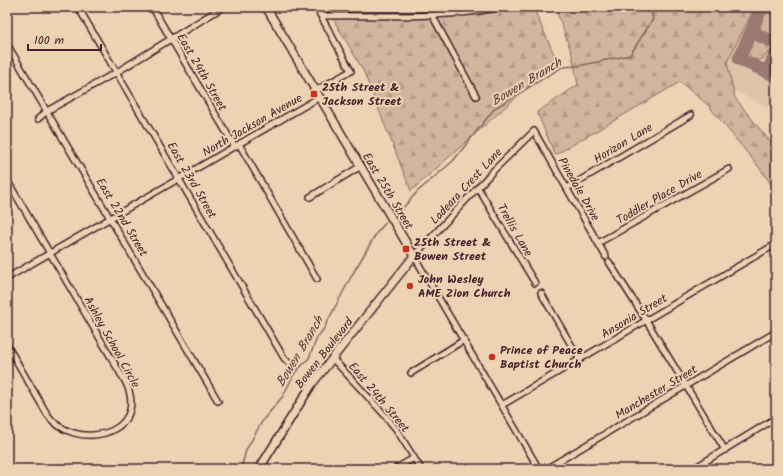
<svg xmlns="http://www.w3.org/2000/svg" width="783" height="476" viewBox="0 0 783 476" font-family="Kalam,sans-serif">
<defs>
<pattern id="grass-tufts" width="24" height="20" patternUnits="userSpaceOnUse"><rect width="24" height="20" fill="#d1b59e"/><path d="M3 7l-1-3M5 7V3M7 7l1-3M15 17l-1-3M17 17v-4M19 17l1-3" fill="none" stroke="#b59b88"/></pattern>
<pattern id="forest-firs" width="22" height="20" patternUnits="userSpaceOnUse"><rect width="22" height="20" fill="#d1b59e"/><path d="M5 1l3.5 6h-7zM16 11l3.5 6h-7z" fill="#b59b88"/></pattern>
</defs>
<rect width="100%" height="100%" fill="#ecd3b4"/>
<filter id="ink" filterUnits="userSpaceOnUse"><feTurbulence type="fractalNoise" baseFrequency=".025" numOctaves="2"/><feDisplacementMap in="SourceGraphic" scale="8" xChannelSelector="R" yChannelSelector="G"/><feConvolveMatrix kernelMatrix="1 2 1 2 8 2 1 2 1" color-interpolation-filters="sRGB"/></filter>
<g filter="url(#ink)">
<polygon fill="#dec4a9" points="752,7 776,7 776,111 707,78"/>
<g fill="url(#grass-tufts)" stroke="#8e6a64">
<path d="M768,13L776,14V39C772,37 767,35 764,33C756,26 761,17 768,13Z"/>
<circle cx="758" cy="50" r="10"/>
</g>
<g fill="url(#forest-firs)" stroke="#8e6a64">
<polygon points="326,7 533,7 557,61 411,191 363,70"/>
<polygon points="555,7 755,7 727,62 735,98 776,149 776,191 758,166 708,105 680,82 555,155 537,112 578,85 572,54"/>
</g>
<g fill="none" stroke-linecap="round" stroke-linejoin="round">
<g stroke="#86625e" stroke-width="1.5">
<polyline points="395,214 401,210 418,191 453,161 495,108 562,67 578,66 630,55 653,19 650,7"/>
<polyline points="241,469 246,450 263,420 283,396 294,374 309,358 317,338 323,330 352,275 376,234 386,222"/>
</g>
<g stroke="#9b7970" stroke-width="13">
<polyline points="762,7 739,59 776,76"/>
<polyline points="770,7 776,10"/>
<polyline points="751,32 776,43"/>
<polyline points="767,72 776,54"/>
</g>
<g stroke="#4a1f2b" stroke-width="8">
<g id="street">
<polyline points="78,7 284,358 289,363"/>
<polyline points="152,7 235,147"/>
<polyline points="432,15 476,96"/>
<path d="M321,16C381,15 443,19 502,7"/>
<polyline points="7,44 218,401"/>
<polyline points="316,90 351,71 316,7"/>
<polyline points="38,119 47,111 117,72 223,7"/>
<polyline points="239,144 317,279"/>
<path d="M7,180L126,383C151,437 72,452 47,414L7,345"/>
<polyline points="478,188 535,283"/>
<polyline points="567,188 691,115"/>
<polyline points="310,197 361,166"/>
<polyline points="598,243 729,169"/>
<polyline points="609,262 646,320 725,450"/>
<polyline points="7,278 320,97"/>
<polyline points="541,293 580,360"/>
<polyline points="333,359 382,412 396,429 421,469"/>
<polyline points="411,373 464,340"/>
<polyline points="502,405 776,244"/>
<polyline points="395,469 414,458"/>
<polyline points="539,469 414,256 494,170 534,131 606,257"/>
<polyline points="546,469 776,332"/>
<polyline points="693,469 776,418"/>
</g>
</g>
<g stroke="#4a1f2b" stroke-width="10">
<polyline id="secondary" points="259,469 312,384 414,256 266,7"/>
</g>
<use href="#street" stroke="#ecd3b4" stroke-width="5"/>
<use href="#secondary" stroke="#ecd3b4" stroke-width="7"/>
</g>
</g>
<g fill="#c8321e" stroke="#ecd3b4" stroke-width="1.5">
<rect x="310" y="90" width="8" height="8" rx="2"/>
<rect x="402" y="245" width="8" height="8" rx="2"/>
<circle cx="410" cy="286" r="4"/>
<circle cx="492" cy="357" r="4"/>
</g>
<g text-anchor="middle" stroke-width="4" stroke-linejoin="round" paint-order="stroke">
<g font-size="12" fill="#4a1f2b" stroke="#ecd3b4">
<text transform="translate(202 72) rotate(60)" y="4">East 24th Street</text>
<text transform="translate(252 125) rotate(-30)" y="4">North Jackson Avenue</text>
<text transform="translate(623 143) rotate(-31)" y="4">Horizon Lane</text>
<text transform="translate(192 180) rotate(60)" y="4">East 23rd Street</text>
<text transform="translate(466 186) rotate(-47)" y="4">Ladeara Crest Lane</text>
<text transform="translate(579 189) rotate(60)" y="4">Pinedale Drive</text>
<text transform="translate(388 191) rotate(59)" y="4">East 25th Street</text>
<text transform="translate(659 197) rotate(-30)" y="4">Toddler Place Drive</text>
<text transform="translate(122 217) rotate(59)" y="4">East 22nd Street</text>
<text transform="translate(515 230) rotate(60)" y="4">Trellis Lane</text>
<text transform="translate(634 316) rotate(-31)" y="4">Ansonia Street</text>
<text transform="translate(112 342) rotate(61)" y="4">Ashley School Circle</text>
<text transform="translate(324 353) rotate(-52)" y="4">Bowen Boulevard</text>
<text transform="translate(656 392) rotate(-31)" y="4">Manchester Street</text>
<text transform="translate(379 397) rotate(50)" y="4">East 24th Street</text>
</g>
<g font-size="12" font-weight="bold" fill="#4a1f2b" stroke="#ecd3b4" text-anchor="start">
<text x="322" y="91">25th Street &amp;<tspan x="322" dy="14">Jackson Street</tspan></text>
<text x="414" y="246">25th Street &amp;<tspan x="414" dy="14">Bowen Street</tspan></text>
<text x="418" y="283">John Wesley<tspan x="418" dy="14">AME Zion Church</tspan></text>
<text x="500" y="354">Prince of Peace<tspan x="500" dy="14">Baptist Church</tspan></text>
</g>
<g font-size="13" font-style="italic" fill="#633b40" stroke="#ecd3b4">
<text transform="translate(526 81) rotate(-31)" y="5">Bowen Branch</text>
<text transform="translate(299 351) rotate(-59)" y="5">Bowen Branch</text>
</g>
</g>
<rect width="783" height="476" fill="none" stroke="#ecd3b4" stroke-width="24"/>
<rect x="12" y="12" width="759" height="452" fill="none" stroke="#4a1f2b" stroke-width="1.5" filter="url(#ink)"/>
<path d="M28 44v6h73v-6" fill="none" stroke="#4a1f2b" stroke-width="2"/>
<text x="34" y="44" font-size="12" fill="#4a1f2b" stroke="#ecd3b4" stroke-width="3" paint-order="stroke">100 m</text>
</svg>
